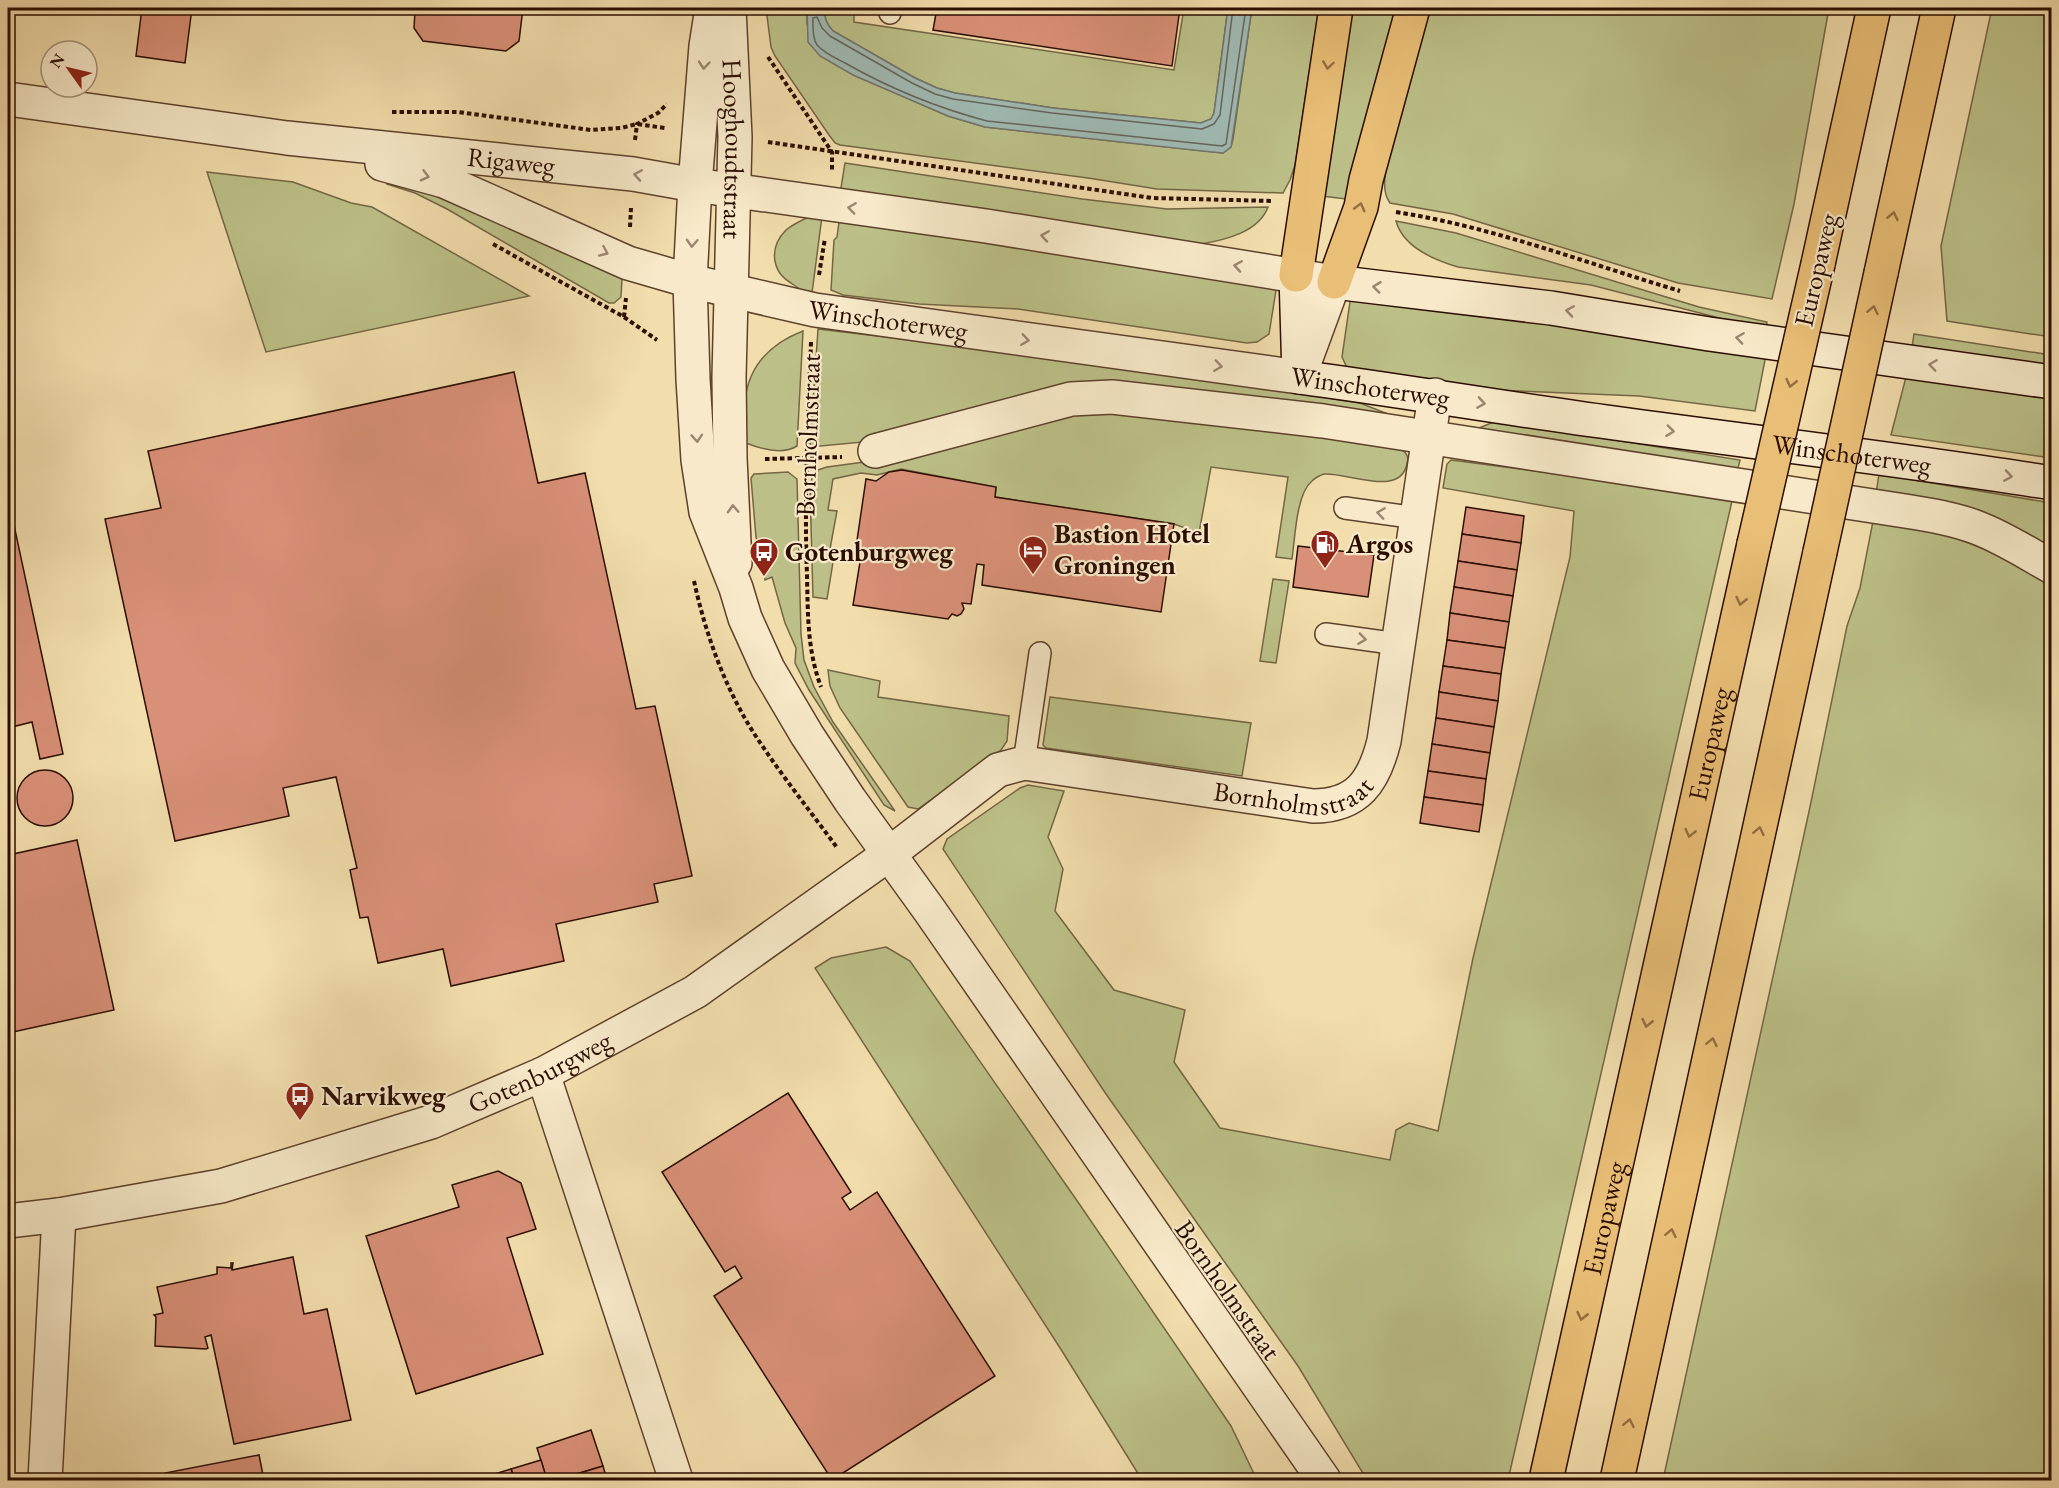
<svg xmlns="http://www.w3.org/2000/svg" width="2059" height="1488" viewBox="0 0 2059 1488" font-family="'EB Garamond',serif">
<rect width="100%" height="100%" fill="#f2ddac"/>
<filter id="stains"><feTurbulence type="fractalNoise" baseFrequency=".00333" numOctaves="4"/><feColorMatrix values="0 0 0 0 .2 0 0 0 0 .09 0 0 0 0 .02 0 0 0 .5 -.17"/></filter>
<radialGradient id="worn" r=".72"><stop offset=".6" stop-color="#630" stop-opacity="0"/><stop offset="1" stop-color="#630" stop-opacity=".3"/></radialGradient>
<g fill="#bcc088" stroke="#746644" stroke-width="1.5">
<polygon points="766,8 807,8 807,24 854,75 948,116 985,127 1223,153 1231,147 1233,139 1252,8 1319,8 1295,165 1290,180 1283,193 1157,189 1088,178 840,145 835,143 829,135 775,56 771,47"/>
<path d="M825,8H854V22L1174,70L1184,8H1228L1214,113L1211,119L1201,123L1053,108L955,93L937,88L915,78L833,31C826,23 824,18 825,8Z"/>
<polygon points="1349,8 1398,8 1346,199 1322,196"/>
<path d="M1430,8H1829L1794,204L1772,299L1678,283L1453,214L1390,203C1382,192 1385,178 1386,165Z"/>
<polygon points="1992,8 2051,8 2051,337 1947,321 1941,246"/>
<path d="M845,163L1082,199L1167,209L1268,207C1259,232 1225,240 1201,244L840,194Z"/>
<polygon points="207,172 293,182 351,203 372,207 529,296 266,352"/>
<polygon points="389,181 456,202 557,250 620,276 622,278 621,297 614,303 609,303 447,209 415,193 387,184"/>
<path d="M811,216H822L812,293C804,293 798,288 791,283C771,271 769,247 786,230C793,224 802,220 811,216Z"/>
<path d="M1396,221L1456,233L1699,307L1767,322L1766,330L1591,285L1458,267C1434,260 1403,247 1396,221Z"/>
<polygon points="839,222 1277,284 1269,334 1257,342 1247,343 1018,309 919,304 843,295 831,290 834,240 837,237"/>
<polygon points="1351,295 1766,355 1755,411 1639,396 1448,388 1348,370 1342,357"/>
<polygon points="818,329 1091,361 1360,403 1393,416 1187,391 863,442 810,447"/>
<path d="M803,331L797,446C783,455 761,449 746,443L743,432C748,421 744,411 745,400C749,365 772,343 803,331Z"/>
<polygon points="1914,334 2051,355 2051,367 1912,347"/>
<polygon points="1907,373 2051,394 2051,458 1891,435"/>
<path d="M1072,408L1191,418L1401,449C1407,453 1409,457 1407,464C1400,498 1347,472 1324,474C1321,475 1315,478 1312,481C1296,494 1295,539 1292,559L1276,557L1288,477L1211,467L1199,533L1174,524L995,497L996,487L901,469L877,475L861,473L833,479L828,510L837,511L830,549L835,550L827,599L813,597L810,488L812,478L818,470L827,467L872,461Z"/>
<polygon points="1496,421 1740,460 1736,476 1469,432"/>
<polygon points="1451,460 1581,477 1732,501 1508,1480 1367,1480 1298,1366 1106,1094 943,849 947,839 1020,788 1028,785 1064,791 1048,837 1063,869 1055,911 1114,990 1185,1010 1174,1062 1220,1128 1390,1160 1396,1130 1409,1123 1438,1131 1473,958 1570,557 1574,511 1443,488 1447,464"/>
<polygon points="788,472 797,479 801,634 804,660 814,687 833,722 895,811 884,805 809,690 795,663 796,648 785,623 772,577 765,580 756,537 751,478 754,474"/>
<polygon points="1879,474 2051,503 2051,549 1876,494"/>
<path d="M1874,516C1897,522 1920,527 1942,534C1980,545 2017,563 2051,583V1480H1663L1810,807L1847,626L1860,588Z"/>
<polygon points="1273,579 1289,581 1276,663 1260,661"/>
<polygon points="828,670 880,681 878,697 1009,716 1007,741 1001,750 918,809 908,807 840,708 830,686"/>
<polygon points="1050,697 1251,723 1242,776 1046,748 1043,745"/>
<polygon points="886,947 910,961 1080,1205 1231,1426 1257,1480 1142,1480 1062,1351 815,968 831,958"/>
</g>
<path fill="#9fbab4" stroke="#71756c" stroke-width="1.5" d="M807,8H825C824,18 826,23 833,31L915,78L937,88L955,93L1053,108L1201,123L1211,119L1214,113L1228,8H1252L1231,147L1223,153L1202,151L985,127L948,116L853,75L820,56L808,42Z"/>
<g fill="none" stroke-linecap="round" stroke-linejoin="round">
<path stroke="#65645a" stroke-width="1.5" d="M1233,8L1220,115L1214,124L1202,129L1052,113L953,99L935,94L912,83L830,36L822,28L817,17L813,18C813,26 812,38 817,45C824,53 835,58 845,63C889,88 938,108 987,121L1222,146L1226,144L1246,8"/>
</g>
<g fill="#d99078" stroke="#2b0d00" stroke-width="1.5">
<polygon points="142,8 192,8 185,63 136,56"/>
<polygon points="387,8 523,8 519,41 506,51 423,41 414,28 415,11"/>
<polygon points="937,8 1180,8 1172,66 933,30"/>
<polygon points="514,372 538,483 585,473 636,709 655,706 692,876 654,884 658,902 556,924 564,961 451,986 443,949 378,963 368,917 360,918 350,870 357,868 336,777 283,788 289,816 175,841 105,519 161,508 148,451"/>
<polygon points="902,470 996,487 995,497 1174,524 1161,612 982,585 984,565 977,564 971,604 962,603 964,609 961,614 957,616 952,614 948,619 853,605 860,562 854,561 866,479 876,481 889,472"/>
<polygon points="8,497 63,754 40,759 32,722 8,728"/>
<polygon points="1466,507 1524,516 1521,543 1462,534"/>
<polygon points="1462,534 1521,543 1517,570 1458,561"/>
<polygon points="1298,546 1374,555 1368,597 1293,587"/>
<polygon points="1458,561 1517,570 1513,596 1454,587"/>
<polygon points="1454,587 1513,596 1509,622 1450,613"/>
<polygon points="1450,613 1509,622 1505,648 1447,640"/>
<polygon points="1447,640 1505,648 1501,674 1443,666"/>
<polygon points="1443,666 1501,674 1498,701 1439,692"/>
<polygon points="1439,692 1498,701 1494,727 1436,718"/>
<polygon points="1436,718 1494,727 1490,753 1432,744"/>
<polygon points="1432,744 1490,753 1486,779 1428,771"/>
<circle cx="45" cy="798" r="28"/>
<polygon points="1428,771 1486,779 1483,805 1424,797"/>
<polygon points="1424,797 1483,805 1479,832 1420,823"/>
<polygon points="8,827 13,854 77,840 114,1010 8,1033"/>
<polygon points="788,1093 851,1192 842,1198 850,1210 877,1192 995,1376 832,1480 714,1296 742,1278 735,1266 725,1272 662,1172"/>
<polygon points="498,1171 521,1183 536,1229 507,1238 543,1354 416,1394 366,1236 459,1207 452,1185"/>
<polygon points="293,1257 304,1314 327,1309 351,1420 234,1444 211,1335 205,1337 208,1348 206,1349 155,1346 156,1317 154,1315 163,1313 157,1287 217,1274 217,1267 231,1268 231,1263 233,1263 232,1270"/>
<polygon points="591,1430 603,1466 557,1480 547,1480 537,1448"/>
<polygon points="259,1455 263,1475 361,1479 361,1480 167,1480 165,1473"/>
<polygon points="541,1460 547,1480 515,1480 511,1469"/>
<polygon points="603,1466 607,1480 557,1480"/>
<polygon points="511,1469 515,1480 483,1480 482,1478"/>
</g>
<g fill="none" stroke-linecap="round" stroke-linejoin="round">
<g stroke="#5d412b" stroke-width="24">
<g id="service">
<polyline points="890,13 891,8"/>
<polyline points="1345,508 1417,518"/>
<polyline points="1326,634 1398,644"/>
<polyline points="1024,763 1040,653"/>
</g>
</g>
<g stroke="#5d412b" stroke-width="36">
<g id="minor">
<path id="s1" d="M8,99L287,138L633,174L695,185"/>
<polyline points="382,164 444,181 628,263 690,281"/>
<path d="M875,451L1071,399L1112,397L1323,421L1905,511C1930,515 1955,519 1978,528C2004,538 2027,553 2052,567"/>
<path id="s2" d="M889,854L998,770L1024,763L1313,806C1358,806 1374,781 1384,741L1435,395"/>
<polyline points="543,1074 676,1480"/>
<polyline points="45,1480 59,1215"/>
</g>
</g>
<g stroke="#5d412b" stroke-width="36">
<g id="tertiary">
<polyline points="712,8 706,46 695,185 690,281 693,379 698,460 706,512 736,588 745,618 768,669 807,735 850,800 930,911 1324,1480"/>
<path id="s3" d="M729,8L735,137L729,377L730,458L735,563"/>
<path id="s4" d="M690,281L815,310L1299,377L1334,282L986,226L695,185"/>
<path id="s5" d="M8,1221L59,1215L221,1186L431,1122L543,1074L695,992L889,854"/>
</g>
</g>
<g stroke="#2b0d00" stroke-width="36">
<g id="secondary">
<path id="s6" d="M1296,275L1299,377C1404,391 1509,409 1614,423C1760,443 1906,460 2052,483"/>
<polyline points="1334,282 1551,308 1709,334 2052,382"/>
</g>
</g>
<g stroke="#2b0d00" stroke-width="36">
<g id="trunk">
<polyline points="1818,264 1874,8"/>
<polyline points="1881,273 1939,8"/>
<polyline points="1296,275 1336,8"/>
<polyline points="1334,282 1361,207 1366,180 1413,8"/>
<path id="s7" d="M1546,1480L1754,544"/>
<polyline points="1617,1480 1820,552"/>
</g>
</g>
<g stroke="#2b0d00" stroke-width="4" stroke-dasharray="4.5 3" stroke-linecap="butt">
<polyline points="768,57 832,152 832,171"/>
<polyline points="392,112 458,112 591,130 621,128 637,124 665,128"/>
<polyline points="635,140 637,124 658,113 667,104"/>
<polyline points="768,142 1152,198 1272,201"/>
<path d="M1396,212C1493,227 1586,263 1680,291"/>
<polyline points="630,227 631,208"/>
<polyline points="493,244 624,317 657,340"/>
<polyline points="819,275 825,238"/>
<polyline points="624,317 626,298"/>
<path d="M811,342C808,420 804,497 807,575C808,615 807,649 821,687"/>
<polyline points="765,459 842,457"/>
<path d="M694,581C706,636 726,691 757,738C782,776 811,812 838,849"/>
</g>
<use href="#service" stroke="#f7e9c9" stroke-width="21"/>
<use href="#minor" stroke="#f7e9c9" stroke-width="33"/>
<use href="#tertiary" stroke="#f7e9c9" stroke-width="33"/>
<use href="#secondary" stroke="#f7e9c9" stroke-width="33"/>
<use href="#trunk" stroke="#e9be76" stroke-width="33"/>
<g stroke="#2b0d00" stroke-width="36" stroke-linecap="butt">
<g id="trunk-bridge">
<polyline points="1754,544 1818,264"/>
<polyline points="1820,552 1881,273"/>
</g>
</g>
<use href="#trunk-bridge" stroke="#e9be76" stroke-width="33"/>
</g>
<defs><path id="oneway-chevron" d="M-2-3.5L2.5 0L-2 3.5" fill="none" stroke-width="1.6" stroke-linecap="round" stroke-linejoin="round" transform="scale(1.5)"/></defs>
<g stroke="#9b866f">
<use href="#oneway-chevron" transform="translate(704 65) rotate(95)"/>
<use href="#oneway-chevron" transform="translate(638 175) rotate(-171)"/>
<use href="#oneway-chevron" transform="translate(425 176) rotate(15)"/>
<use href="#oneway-chevron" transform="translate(852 208) rotate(-172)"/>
<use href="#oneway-chevron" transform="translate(1045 236) rotate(-171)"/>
<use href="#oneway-chevron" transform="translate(692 243) rotate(93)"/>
<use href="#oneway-chevron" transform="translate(604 252) rotate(24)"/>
<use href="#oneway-chevron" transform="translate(1238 266) rotate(-171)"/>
<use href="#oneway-chevron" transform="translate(1377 287) rotate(-173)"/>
<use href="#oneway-chevron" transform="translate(1570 311) rotate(-171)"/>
<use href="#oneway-chevron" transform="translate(1740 338) rotate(-172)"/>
<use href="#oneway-chevron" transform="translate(1025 340) rotate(8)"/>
<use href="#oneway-chevron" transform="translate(1933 365) rotate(-172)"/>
<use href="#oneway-chevron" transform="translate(1218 366) rotate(8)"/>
<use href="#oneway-chevron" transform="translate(1481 403) rotate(9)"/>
<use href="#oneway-chevron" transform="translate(1670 431) rotate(7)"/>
<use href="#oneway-chevron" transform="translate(697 438) rotate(86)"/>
<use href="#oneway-chevron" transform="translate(2008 476) rotate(9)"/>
<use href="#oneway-chevron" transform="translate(733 509) rotate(-93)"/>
<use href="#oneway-chevron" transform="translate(1381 513) rotate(-172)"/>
<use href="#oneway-chevron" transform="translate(1362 639) rotate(8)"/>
</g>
<g stroke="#946e41">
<use href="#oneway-chevron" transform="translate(1328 65) rotate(98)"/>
<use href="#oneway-chevron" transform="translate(1360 207) rotate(-75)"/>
<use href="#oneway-chevron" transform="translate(1893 216) rotate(-78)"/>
<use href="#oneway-chevron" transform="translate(1873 310) rotate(-78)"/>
<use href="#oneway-chevron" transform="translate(1791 383) rotate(103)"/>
<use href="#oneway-chevron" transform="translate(1741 601) rotate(103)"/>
<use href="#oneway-chevron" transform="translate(1759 831) rotate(-78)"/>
<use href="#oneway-chevron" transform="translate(1690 833) rotate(103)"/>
<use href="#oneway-chevron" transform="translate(1647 1023) rotate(103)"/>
<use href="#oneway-chevron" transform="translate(1712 1042) rotate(-78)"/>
<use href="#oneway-chevron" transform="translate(1671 1233) rotate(-78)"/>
<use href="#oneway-chevron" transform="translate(1582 1316) rotate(103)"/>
<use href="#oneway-chevron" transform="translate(1629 1423) rotate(-78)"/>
</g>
<defs>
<g id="fuel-pin" transform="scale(1.5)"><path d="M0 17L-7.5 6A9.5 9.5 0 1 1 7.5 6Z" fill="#8f2418" stroke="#f7e9c9"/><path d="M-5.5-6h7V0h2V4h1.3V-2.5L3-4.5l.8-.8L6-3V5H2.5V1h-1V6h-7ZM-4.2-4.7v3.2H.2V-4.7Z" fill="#fff"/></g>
<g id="hotel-pin" transform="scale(1.5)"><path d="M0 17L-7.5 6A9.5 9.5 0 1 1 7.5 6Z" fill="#8f2418" stroke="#f7e9c9"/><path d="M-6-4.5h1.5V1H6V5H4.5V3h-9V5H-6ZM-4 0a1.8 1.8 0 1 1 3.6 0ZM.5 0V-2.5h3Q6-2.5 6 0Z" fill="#fff"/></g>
<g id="bus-pin" transform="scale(1.5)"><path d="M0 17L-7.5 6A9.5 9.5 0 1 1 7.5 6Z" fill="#8f2418" stroke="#f7e9c9"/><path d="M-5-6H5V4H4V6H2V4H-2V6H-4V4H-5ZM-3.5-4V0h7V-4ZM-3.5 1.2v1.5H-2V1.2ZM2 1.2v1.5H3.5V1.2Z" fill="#fff"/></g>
</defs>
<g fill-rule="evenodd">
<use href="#fuel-pin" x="1325" y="544"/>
<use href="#hotel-pin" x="1033" y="550"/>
<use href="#bus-pin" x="764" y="552"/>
<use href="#bus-pin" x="300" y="1096"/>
</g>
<g text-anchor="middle" stroke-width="4.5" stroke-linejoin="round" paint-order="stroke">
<g font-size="27" fill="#2b0d00" stroke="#f7e9c9">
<text dy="9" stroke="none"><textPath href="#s3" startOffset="141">Hooghoudtstraat</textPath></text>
<text dy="9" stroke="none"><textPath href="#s1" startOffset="507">Rigaweg</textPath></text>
<text transform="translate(1816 270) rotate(-77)" y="9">Europaweg</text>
<text dy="9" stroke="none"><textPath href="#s4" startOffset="202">Winschoterweg</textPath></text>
<text transform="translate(1370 387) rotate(8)" y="9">Winschoterweg</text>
<text transform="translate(808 435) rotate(-88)" y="9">Bornholmstraat</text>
<text dy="9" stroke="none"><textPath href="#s6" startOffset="660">Winschoterweg</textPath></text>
<text dy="9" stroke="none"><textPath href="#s7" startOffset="754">Europaweg</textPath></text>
<text dy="9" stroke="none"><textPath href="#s2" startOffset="438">Bornholmstraat</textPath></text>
<text dy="9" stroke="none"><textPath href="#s5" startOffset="555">Gotenburgweg</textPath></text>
<text dy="9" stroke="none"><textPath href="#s7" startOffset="268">Europaweg</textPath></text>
<text transform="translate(1228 1290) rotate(55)" y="9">Bornholmstraat</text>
</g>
<g font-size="27" font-weight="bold" fill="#2b0d00" stroke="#f7e9c9" text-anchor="start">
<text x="1054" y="543">Bastion Hotel<tspan x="1054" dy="31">Groningen</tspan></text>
<text x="1346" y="553">Argos</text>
<text x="785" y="561">Gotenburgweg</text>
<text x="321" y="1105">Narvikweg</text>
</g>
</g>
<rect width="2059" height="1488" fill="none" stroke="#f2ddac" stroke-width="30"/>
<rect x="9" y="9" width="2041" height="1470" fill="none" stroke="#2b0d00" stroke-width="3"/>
<rect x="15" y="15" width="2029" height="1458" fill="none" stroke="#2b0d00" stroke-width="1.5"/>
<g transform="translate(69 69) rotate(304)"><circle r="28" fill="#f7e9c9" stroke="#a59179" stroke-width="1.5"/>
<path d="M0-4.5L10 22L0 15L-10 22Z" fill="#8f2418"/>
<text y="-9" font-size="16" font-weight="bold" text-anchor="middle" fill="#2b0d00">N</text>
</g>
<rect width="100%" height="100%" filter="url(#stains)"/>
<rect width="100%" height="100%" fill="url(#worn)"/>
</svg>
